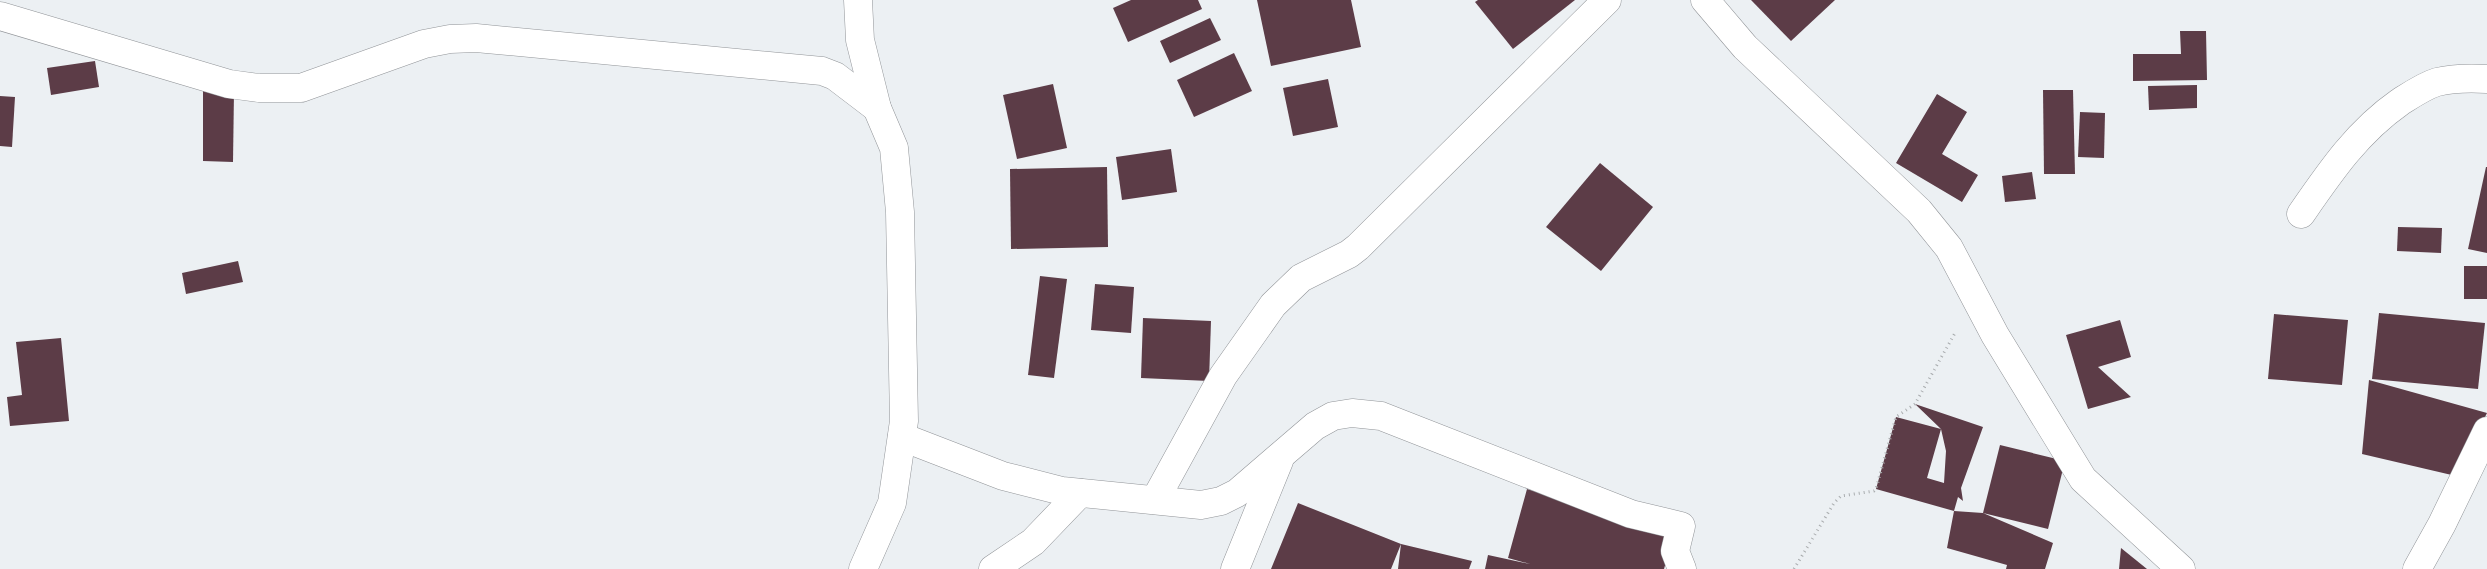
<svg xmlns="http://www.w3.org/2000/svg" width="2487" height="569" viewBox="0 0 2487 569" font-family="'Archivo Narrow',sans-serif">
<rect width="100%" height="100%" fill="#ecf0f3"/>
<g fill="#5c3c47">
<polygon points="1131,0 1198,0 1202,9 1128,42 1113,8"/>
<polygon points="1257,0 1351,0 1361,47 1271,66"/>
<polygon points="1478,0 1575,0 1513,49 1475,2"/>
<polygon points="1751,0 1835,0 1791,41"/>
<polygon points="1210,18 1221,40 1170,63 1160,41"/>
<polygon points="2180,31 2206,31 2207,80 2133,81 2133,54 2181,54"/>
<polygon points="1234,53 1252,91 1194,117 1177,80"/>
<polygon points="95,61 99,87 51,95 47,68"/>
<polygon points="1328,79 1338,127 1293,136 1283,88"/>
<polygon points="1053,84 1067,148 1017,159 1003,95"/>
<polygon points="2197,85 2197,108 2149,110 2148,86"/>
<polygon points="203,90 234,91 233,162 203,161"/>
<polygon points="2043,90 2073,90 2075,174 2044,174"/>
<polygon points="1937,94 1967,112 1942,154 1978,175 1962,202 1896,163"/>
<polygon points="0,96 15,97 12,147 0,146"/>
<polygon points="2080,112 2105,113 2104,158 2078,157"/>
<polygon points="1171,149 1177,192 1122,200 1116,157"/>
<polygon points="1600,163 1653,207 1601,271 1546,227"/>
<polygon points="1107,167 1108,247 1011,249 1010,169"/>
<polygon points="2486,167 2487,167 2487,253 2468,249"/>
<polygon points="2032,172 2036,199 2005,202 2002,176"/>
<polygon points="2398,227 2442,228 2441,253 2397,251"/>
<polygon points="238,261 243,282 186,294 182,273"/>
<rect x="2464" y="266" width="23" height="33"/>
<polygon points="1040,276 1067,279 1054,378 1028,375"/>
<polygon points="1095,284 1134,287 1131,333 1091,330"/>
<polygon points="2379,313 2485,323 2478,389 2372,379"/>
<polygon points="2274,314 2348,320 2342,385 2268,379"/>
<polygon points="1143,318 1211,321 1209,381 1141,378"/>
<polygon points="2120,320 2131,357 2098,367 2131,397 2088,409 2066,335"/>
<polygon points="61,338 69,421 10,426 7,397 22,395 16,342"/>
<polygon points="2369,380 2487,413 2456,476 2362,454"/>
<polygon points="1915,404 1983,427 1961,488 1963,501 1958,497 1954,511 1876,489 1896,417 1941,429 1927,478 1944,483 1946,451 1941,429"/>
<polygon points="2000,445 2065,461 2048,529 1983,513 2053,543 2045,569 2006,569 2007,565 1947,548 1954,511 1983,513"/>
<polygon points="1527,489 1675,530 1664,569 1485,569 1488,555 1530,564 1508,558"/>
<polygon points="1298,503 1401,544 1472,561 1469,569 1398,569 1401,544 1391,569 1271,569"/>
<polygon points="2121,548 2147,569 2119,569"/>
</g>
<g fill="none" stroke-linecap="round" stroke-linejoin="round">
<g stroke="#919498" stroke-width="29">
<g id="street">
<polyline points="858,0 860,40 877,108 894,148 900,212 904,421 892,503 863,569"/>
<polyline points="1705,0 1745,47 1919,211 1949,248 1995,335 2083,479 2181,569"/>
<polyline points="0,16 229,84 259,88 301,88 424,44 450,39 476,38 822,71 835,76 877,108"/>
<path d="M2301,214C2330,172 2357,132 2400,102C2411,95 2424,86 2437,82C2454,78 2470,78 2487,79"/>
<polyline points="902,437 1003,476 1062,491 1201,505 1221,501 1237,493 1315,426 1333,416 1352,413 1381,416 1631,514 1681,526 1675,551 1682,569"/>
<polyline points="1155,500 1223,376 1273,305 1301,278 1349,254 1358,247 1607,0"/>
<polyline points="993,569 1033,542 1080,493"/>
<polyline points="1235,569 1279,461"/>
<polyline points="2417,569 2442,524 2487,431"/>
</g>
</g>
<polyline stroke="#a9acae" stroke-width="3" stroke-dasharray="1 4" stroke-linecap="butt" points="1794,569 1834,503 1841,496 1874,491 1876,489 1896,417 1915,404 1955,333"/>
<use href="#street" stroke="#fff" stroke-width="28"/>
</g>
</svg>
